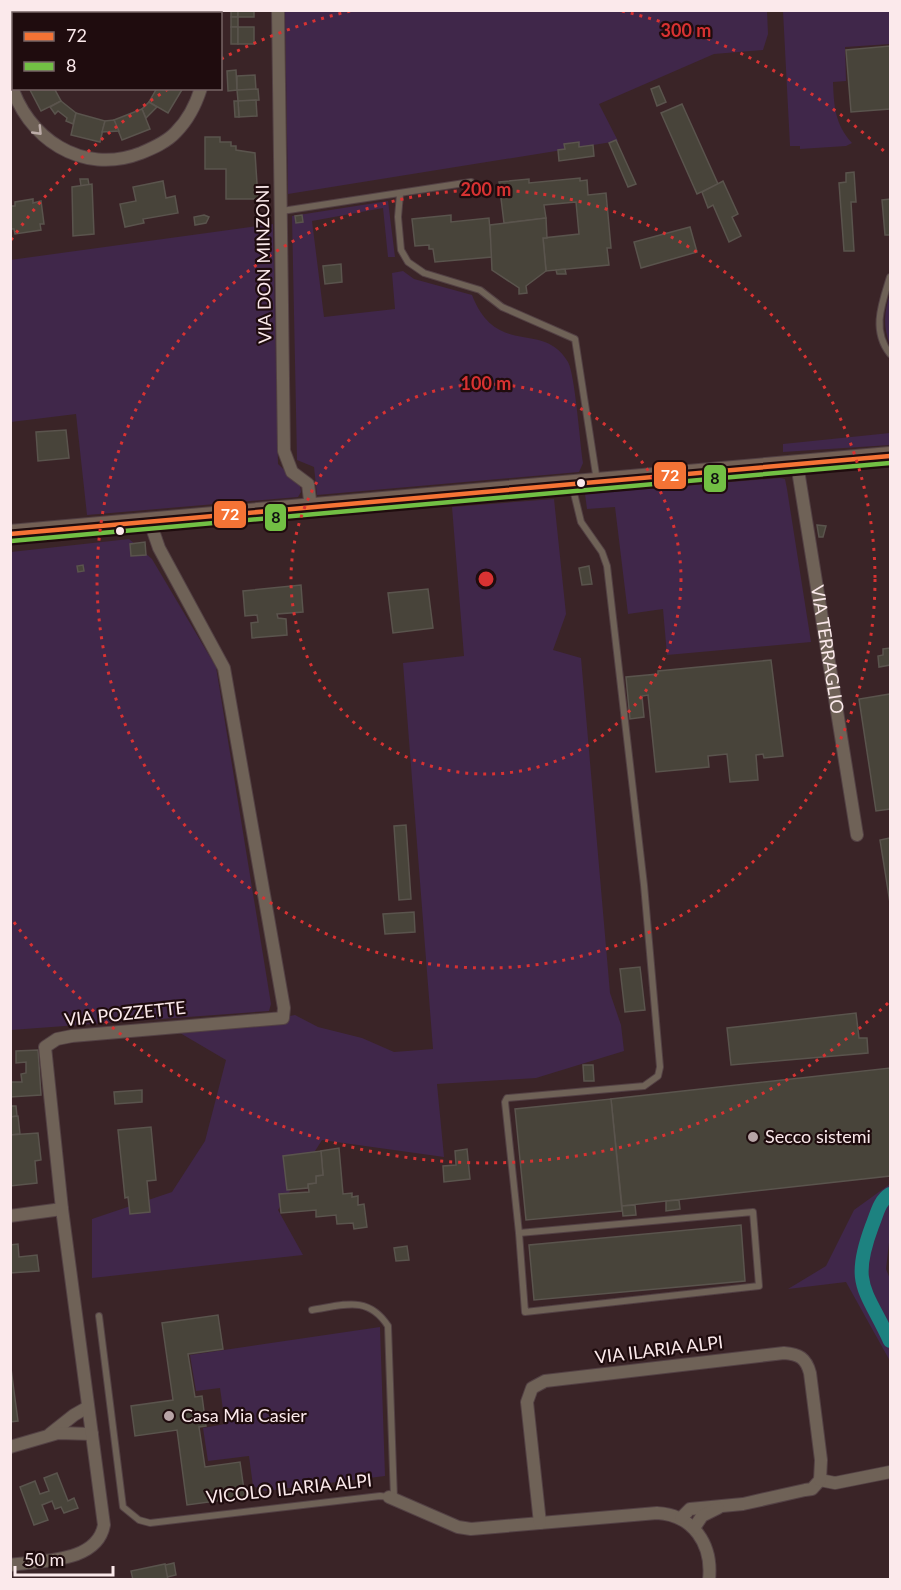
<svg xmlns="http://www.w3.org/2000/svg" width="901" height="1590" viewBox="0 0 901 1590" font-family="Lato,sans-serif">
<rect width="100%" height="100%" fill="#3a2427"/>
<g fill="#40274a">
<polygon points="767,10 768,34 763,50 714,54 599,104 618,141 288,194 285,11"/>
<path d="M783,11H890V44L845,47L846,81L833,82C834,107 835,124 852,143L846,146L800,149V146H790Z"/>
<path d="M388,201L395,257H388L383,208L312,221L324,317L395,309L392,273L403,271L414,279L472,295C497,359 543,319 568,362C575,374 580,444 583,463L579,472L317,495L314,467L297,460L292,216Z"/>
<polygon points="273,224 278,464 300,485 301,492 298,497 87,515 76,414 11,422 10,260"/>
<path d="M890,294V345C883,327 884,312 890,294Z"/>
<polygon points="890,433 890,445 783,452 783,444"/>
<polygon points="780,478 785,479 787,489 811,642 667,655 663,609 628,614 615,507 587,509 585,494"/>
<polygon points="554,499 566,614 553,650 581,658 610,993 621,1025 624,1051 536,1078 437,1084 444,1157 322,1140 278,1210 303,1255 92,1278 92,1219 172,1192 205,1141 226,1060 175,1030 254,1023 295,1015 318,1027 362,1038 394,1052 433,1049 403,663 464,656 452,507"/>
<polygon points="129,539 152,559 216,667 271,1004 269,1011 11,1030 11,552"/>
<polygon points="890,1184 890,1234 886,1269 890,1279 890,1361 846,1282 788,1289 826,1266 854,1210"/>
<polygon points="380,1327 385,1476 265,1491 253,1486 249,1456 208,1461 203,1428 225,1424 220,1388 196,1391 190,1355"/>
</g>
<g fill="none" stroke-linecap="round" stroke-linejoin="round">
<path stroke="#1d8280" stroke-width="14" d="M890,1194C879,1201 877,1214 872,1226C850,1285 866,1289 890,1341"/>
</g>
<g fill="#48443a" stroke="#5a544d" stroke-width="1.5">
<polygon points="40,10 68,10 66,14 38,14"/>
<rect x="231" y="10" width="7" height="7"/>
<rect x="238" y="10" width="16" height="7"/>
<rect x="231" y="17" width="7" height="10"/>
<rect x="231" y="27" width="7" height="17"/>
<rect x="238" y="27" width="16" height="17"/>
<polygon points="890,46 890,109 851,112 846,50"/>
<polygon points="236,70 237,90 228,91 227,71"/>
<polygon points="255,75 256,90 237,90 237,76"/>
<polygon points="659,86 666,102 657,106 651,89"/>
<polygon points="29,88 54,88 61,101 41,111"/>
<polygon points="157,88 183,88 168,113 149,102"/>
<polygon points="258,89 259,100 238,101 237,90"/>
<polygon points="256,100 257,116 239,117 238,101"/>
<polygon points="61,101 76,113 73,124 66,121 67,118 58,111 55,114 50,107"/>
<polygon points="234,101 238,101 239,117 235,117"/>
<polygon points="149,102 157,107 146,118 142,109"/>
<polygon points="682,104 718,184 697,194 661,113"/>
<polygon points="142,109 150,129 122,140 114,120"/>
<polygon points="76,113 105,121 100,142 71,135"/>
<polygon points="114,120 119,131 102,132 105,121"/>
<polygon points="205,137 220,137 220,142 231,142 231,146 236,146 236,150 255,153 258,199 226,199 226,169 205,169"/>
<polygon points="616,140 636,184 628,187 609,143"/>
<polygon points="579,142 579,147 593,145 594,156 559,161 558,150 565,149 564,144"/>
<polygon points="854,172 856,202 851,202 854,251 844,251 839,183 846,182 846,173"/>
<polygon points="580,178 580,181 587,180 588,195 606,193 611,248 607,248 609,265 546,271 543,238 579,234 576,202 544,205 546,218 504,223 499,182 529,179 529,183"/>
<polygon points="80,179 88,179 89,185 81,186"/>
<polygon points="163,181 166,198 175,196 178,213 143,219 144,223 125,227 120,204 136,201 133,187"/>
<polygon points="723,181 738,214 732,217 741,236 729,242 713,205 708,208 702,192"/>
<polygon points="92,184 94,234 73,236 72,187"/>
<polygon points="33,199 33,203 41,201 44,224 40,224 41,230 15,234 14,229 10,229 10,206 15,206 15,202"/>
<polygon points="890,199 890,235 885,235 882,200"/>
<polygon points="204,215 209,217 206,223 195,225 194,217"/>
<polygon points="302,215 303,222 296,223 295,216"/>
<polygon points="451,215 451,222 489,218 492,257 435,262 433,249 429,249 429,245 415,246 412,219"/>
<polygon points="546,218 547,238 543,238 546,271 526,286 527,293 519,294 519,288 492,270 490,225"/>
<polygon points="690,227 697,252 641,268 634,242"/>
<polygon points="341,264 342,282 325,284 323,266"/>
<polygon points="565,269 566,274 557,274 556,270"/>
<polygon points="66,430 69,458 38,461 36,432"/>
<polygon points="817,525 826,526 823,537 819,537"/>
<polygon points="145,542 146,555 131,556 130,544"/>
<polygon points="83,565 84,571 78,572 77,566"/>
<polygon points="589,566 592,584 582,585 579,568"/>
<polygon points="301,585 303,612 277,614 278,618 286,619 287,635 252,638 251,623 258,622 257,615 245,616 243,591"/>
<polygon points="428,589 433,628 393,633 388,593"/>
<polygon points="890,648 890,665 879,667 878,656 883,655 883,649"/>
<polygon points="771,660 783,756 764,758 763,754 756,755 758,780 730,782 727,754 708,756 709,767 656,772 648,695 642,696 644,717 630,719 626,677 658,674 658,671"/>
<polygon points="890,694 890,809 876,811 859,699"/>
<polygon points="406,825 411,899 399,900 394,826"/>
<polygon points="890,838 890,903 880,840"/>
<polygon points="414,912 415,932 385,934 383,914"/>
<polygon points="640,967 645,1010 625,1012 620,969"/>
<polygon points="856,1013 859,1038 867,1038 868,1053 731,1065 727,1028"/>
<polygon points="38,1050 41,1095 10,1097 10,1082 22,1082 21,1074 26,1073 26,1062 16,1063 16,1051"/>
<polygon points="583,1065 593,1065 594,1081 584,1081"/>
<polygon points="890,1068 890,1176 622,1206 611,1099"/>
<polygon points="142,1090 142,1102 115,1104 114,1092"/>
<polygon points="611,1099 622,1211 526,1220 515,1109"/>
<polygon points="10,1106 16,1106 17,1116 10,1117"/>
<polygon points="18,1116 20,1134 10,1135 10,1117"/>
<polygon points="151,1127 156,1180 147,1181 150,1212 130,1214 128,1197 125,1198 118,1130"/>
<polygon points="38,1133 41,1160 35,1161 37,1183 10,1186 10,1135"/>
<polygon points="339,1148 343,1194 352,1193 352,1197 358,1196 358,1205 364,1204 367,1227 354,1229 353,1223 337,1224 336,1215 316,1217 316,1210 281,1213 279,1194 309,1192 308,1184 316,1183 316,1176 323,1175 321,1151"/>
<polygon points="467,1149 470,1179 444,1182 443,1166 456,1165 455,1151"/>
<polygon points="321,1151 323,1175 316,1176 316,1183 308,1184 308,1188 287,1190 283,1156"/>
<polygon points="679,1200 680,1209 666,1211 666,1201"/>
<polygon points="635,1205 636,1215 623,1216 622,1206"/>
<polygon points="741,1225 745,1281 534,1300 529,1245"/>
<polygon points="18,1244 19,1257 37,1255 39,1271 10,1273 10,1245"/>
<polygon points="407,1246 409,1260 396,1261 394,1248"/>
<polygon points="218,1315 223,1349 188,1354 195,1397 202,1396 206,1426 199,1427 205,1467 240,1462 245,1497 187,1505 177,1430 135,1436 131,1406 173,1400 162,1323"/>
<polygon points="10,1361 18,1421 10,1422"/>
<polygon points="57,1473 68,1501 74,1498 78,1508 64,1513 61,1507 55,1509 52,1501 42,1505 48,1520 34,1525 20,1487 35,1481 40,1494 49,1491 44,1478"/>
<polygon points="174,1563 176,1575 167,1577 165,1565"/>
<polygon points="165,1564 168,1580 133,1580 131,1571"/>
</g>
<g fill="none" stroke-linecap="round" stroke-linejoin="round">
<g stroke="#534144" stroke-width="8">
<g id="lane">
<polyline points="400,194 398,217 401,250 408,262 424,273 480,290 502,307 575,339 597,481"/>
<polyline points="282,211 471,182"/>
<path d="M890,277C882,303 871,330 890,354"/>
<polyline points="519,1233 525,1312 759,1286 753,1212 519,1233 505,1102 507,1098 644,1086 658,1076 660,1067 644,885 607,566 602,552 581,522 572,485"/>
<path d="M312,1310C344,1305 368,1295 388,1326L394,1499"/>
<polyline points="99,1316 123,1507 139,1520 150,1523 380,1496 389,1497"/>
</g>
</g>
<g stroke="#534144" stroke-width="14">
<g id="street">
<polyline points="195,10 196,14"/>
<polyline points="278,10 284,451 292,472 308,484 311,508"/>
<polyline points="19,14 21,10"/>
<polyline points="10,35 14,26"/>
<path d="M10,81C26,138 82,176 141,153C153,148 167,142 176,132C188,120 196,104 201,88"/>
<path id="s1" d="M797,464L857,835"/>
<polyline points="10,1216 62,1209"/>
<polyline points="50,1434 74,1415 88,1407"/>
<polyline points="10,1447 58,1433 92,1434"/>
<path d="M389,1497L458,1527L471,1529L657,1513C693,1515 713,1544 709,1580"/>
<polyline points="681,1518 690,1509 743,1504 805,1490 812,1489 820,1480 835,1483 890,1472"/>
<path d="M540,1523L527,1402L532,1388L545,1381L784,1353C799,1354 806,1358 810,1373L821,1460L820,1480"/>
<polyline points="694,1528 702,1516 718,1508"/>
<path d="M10,1565C42,1560 97,1563 104,1525L62,1209L45,1047L57,1039L72,1036L283,1018L284,1008L224,668L159,548L150,522"/>
</g>
</g>
<g stroke="#534144" stroke-width="20">
<polyline id="primary" points="10,534 890,456"/>
</g>
<use href="#lane" stroke="#6f6257" stroke-width="6"/>
<use href="#street" stroke="#6f6257" stroke-width="12"/>
<use href="#primary" stroke="#736055" stroke-width="18"/>
<g stroke="#1f0c0e" stroke-width="9">
<polyline id="bus-1" points="10,534 890,456"/>
</g>
<g stroke="#1f0c0e" stroke-width="9">
<polyline id="bus-2" points="11,541 890,463"/>
</g>
<use href="#bus-1" stroke="#f57335" stroke-width="4.5"/>
<use href="#bus-2" stroke="#72bf44" stroke-width="4.5"/>
</g>
<defs><path id="oneway-chevron" d="M-2-3.5L2.5 0L-2 3.5" fill="none" stroke-width="1.6" stroke-linecap="round" stroke-linejoin="round" transform="scale(1.5)"/></defs>
<use stroke="#bcaca8" href="#oneway-chevron" transform="translate(38 131) rotate(46)"/>
<g fill="none" stroke="#d83232" stroke-width="3" stroke-dasharray="3 6">
<circle cx="486" cy="579" r="195"/>
<circle cx="486" cy="579" r="389"/>
<path d="M888 1003A584 584 0 0 1 11 918M11 240A584 584 0 0 1 168 89M221 59A584 584 0 0 1 350 11M622 11A584 584 0 0 1 888 155"/>
</g>
<g fill="#fbe9eb" stroke="#1f0c0e" stroke-width="2">
<circle cx="581" cy="483" r="5"/>
<circle cx="120" cy="531" r="5"/>
</g>
<g fill="#b7a4a6" stroke="#1f0c0e" stroke-width="2">
<circle cx="753" cy="1137" r="6"/>
<circle cx="169" cy="1416" r="6"/>
</g>
<g text-anchor="middle" stroke-width="4.5" stroke-linejoin="round" paint-order="stroke">
<g font-size="18" fill="#fbe9eb" stroke="#1f0c0e">
<text transform="translate(264 264) rotate(-91)" y="6">VIA DON MINZONI</text>
<text dy="6" stroke="none"><textPath href="#s1" startOffset="188">VIA TERRAGLIO</textPath></text>
<text transform="translate(125 1014) rotate(-6)" y="6">VIA POZZETTE</text>
<text transform="translate(659 1350) rotate(-7)" y="6">VIA ILARIA ALPI</text>
<text transform="translate(289 1489) rotate(-6)" y="6">VICOLO ILARIA ALPI</text>
</g>
<g font-size="18" fill="#fbe9eb" stroke="#1f0c0e" text-anchor="start">
<text x="765" y="1143">Secco sistemi</text>
<text x="181" y="1422">Casa Mia Casier</text>
</g>
</g>
<circle cx="486" cy="579" r="9" fill="#d83232" stroke="#1f0c0e" stroke-width="3"/>
<g font-size="18" text-anchor="middle" font-weight="bold" fill="#d83232" stroke="#1f0c0e" stroke-width="4.5" stroke-linejoin="round" paint-order="stroke">
<text x="686" y="37">300 m</text>
<text x="486" y="196">200 m</text>
<text x="486" y="390">100 m</text>
</g>
<g stroke="#1f0c0e" stroke-width="2">
<rect x="653" y="461" width="34" height="29" rx="6" fill="#f57335"/>
<rect x="703" y="464" width="24" height="29" rx="6" fill="#72bf44"/>
<rect x="213" y="500" width="34" height="29" rx="6" fill="#f57335"/>
<rect x="264" y="503" width="23" height="29" rx="6" fill="#72bf44"/>
</g>
<g font-size="16" text-anchor="middle" font-weight="bold" fill="#fff">
<text x="670" y="481">72</text>
<text x="230" y="520">72</text>
</g>
<g font-size="16" text-anchor="middle" font-weight="bold" fill="#111">
<text x="715" y="484">8</text>
<text x="276" y="523">8</text>
</g>
<rect width="901" height="1590" fill="none" stroke="#fbe9eb" stroke-width="24"/>
<rect x="12" y="12" width="210" height="78" fill="#1f0c0e" stroke="#776466" stroke-width="1.5"/>
<rect x="24" y="32" width="30" height="9" fill="#f57335" stroke="#776466" stroke-width="1.5"/>
<text x="66" y="42" font-size="18" fill="#fbe9eb">72</text>
<rect x="24" y="62" width="30" height="9" fill="#72bf44" stroke="#776466" stroke-width="1.5"/>
<text x="66" y="72" font-size="18" fill="#fbe9eb">8</text>
<path d="M15 1566v9h98v-9" fill="none" stroke="#fbe9eb" stroke-width="3"/>
<text x="24" y="1566" font-size="18" fill="#fbe9eb" stroke="#1f0c0e" stroke-width="4.5" paint-order="stroke">50 m</text>
</svg>
